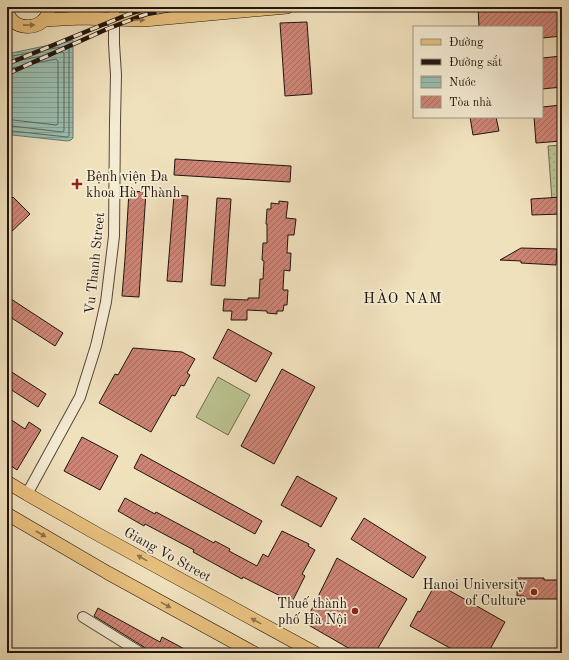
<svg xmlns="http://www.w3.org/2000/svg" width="569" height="660" viewBox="0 0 569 660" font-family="'Old Standard TT',serif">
<defs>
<pattern id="grass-dots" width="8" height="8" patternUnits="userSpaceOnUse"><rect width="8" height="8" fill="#bbc290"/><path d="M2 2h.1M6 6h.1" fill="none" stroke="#a0a67b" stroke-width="1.8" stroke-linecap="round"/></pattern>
<pattern id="water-rules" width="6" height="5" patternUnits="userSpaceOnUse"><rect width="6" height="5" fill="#9abeb0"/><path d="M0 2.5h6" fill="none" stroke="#84a296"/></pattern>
<pattern id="building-hatch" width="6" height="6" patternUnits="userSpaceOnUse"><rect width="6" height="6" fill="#cd8475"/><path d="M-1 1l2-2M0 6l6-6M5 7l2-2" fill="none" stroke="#a66b5e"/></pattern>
</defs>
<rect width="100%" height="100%" fill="#f0e1bd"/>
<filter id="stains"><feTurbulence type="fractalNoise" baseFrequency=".005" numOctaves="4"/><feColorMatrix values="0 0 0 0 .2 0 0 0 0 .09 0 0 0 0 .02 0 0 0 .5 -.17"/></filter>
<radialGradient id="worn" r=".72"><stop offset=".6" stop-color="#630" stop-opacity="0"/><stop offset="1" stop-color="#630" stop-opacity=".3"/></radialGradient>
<polygon fill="url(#grass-dots)" stroke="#6e6b4f" points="562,145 562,201 552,200 548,146"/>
<polygon fill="#bbc290" stroke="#6e6b4f" points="218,377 250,395 228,435 196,417"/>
<polygon fill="url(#water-rules)" stroke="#6a7a6f" points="73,40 73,138 71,140 67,141 12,135 7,136 7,54"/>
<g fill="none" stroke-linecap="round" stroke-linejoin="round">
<g stroke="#5e695f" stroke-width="1">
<polyline points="7,57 67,46 69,47 69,136 67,137 12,131 7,132"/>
<polyline points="7,63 62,52 64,53 64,131 62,132 12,126 7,127"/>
<polyline points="7,69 56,59 58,61 58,124 56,125 13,120 7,120"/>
</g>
</g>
<g fill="url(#building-hatch)" stroke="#21140e">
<polygon points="478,7 562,7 562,36 542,38 542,27 479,27"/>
<polygon points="307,22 312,94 285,96 280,23"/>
<polygon points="562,56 562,87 542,89 542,58"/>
<polygon points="562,105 562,141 536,143 534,117 542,117 542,107"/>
<polygon points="470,117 496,117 499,131 473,135"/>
<polygon points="175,159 291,166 290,182 174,175"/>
<polygon points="129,191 146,192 139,297 122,296 125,259"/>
<polygon points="174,195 188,196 182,282 167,281"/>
<polygon points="13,197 30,214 7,236 7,203"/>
<polygon points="562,197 562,214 532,215 531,199"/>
<polygon points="217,198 231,199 225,286 211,285"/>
<polygon points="279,201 288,202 286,218 296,219 294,235 288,235 287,253 291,253 290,271 284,270 283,290 288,290 287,305 284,305 283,311 277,311 277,314 267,313 267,311 247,310 247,320 231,320 232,311 223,311 224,299 248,300 248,298 259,298 260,279 263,279 264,261 262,260 263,243 267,243 267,224 266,224 267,209 271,209 271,203 279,204"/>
<polygon points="521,248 557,249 556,265 521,263 521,261 500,260"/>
<polygon points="11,299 63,333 55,346 7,315 7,305"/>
<polygon points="228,329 272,353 256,382 213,358"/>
<polygon points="133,348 182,352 195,359 187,373 190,375 184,386 181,385 175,396 172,395 151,432 99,403 115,374 118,375"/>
<polygon points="7,369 46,394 38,407 7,387"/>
<polygon points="282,369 315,387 274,464 241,446"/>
<polygon points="7,417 25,429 29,422 41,430 17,470 7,463"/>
<polygon points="82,437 118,456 100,490 64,471"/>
<polygon points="141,454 262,521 255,534 134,468"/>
<polygon points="297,476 337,498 321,527 281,505"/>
<polygon points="125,498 155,514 156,512 214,543 215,541 230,549 229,551 257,566 263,554 268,557 282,531 309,544 308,546 315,550 302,574 305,576 292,602 243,577 242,579 193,552 194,550 145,524 144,526 118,511"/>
<polygon points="364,518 426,557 413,578 351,539"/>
<polygon points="337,558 407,599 375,653 357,653 305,623"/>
<polygon points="517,578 544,578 544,580 562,580 562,599 524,599 524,596 517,596"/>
<polygon points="436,583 505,622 488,653 459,653 410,626 418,611 420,612"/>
<polygon points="98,608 160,642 162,637 192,653 161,653 154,649 152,653 148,653 144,647 94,616"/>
</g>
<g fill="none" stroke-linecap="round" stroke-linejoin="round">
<g stroke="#55473a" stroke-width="12">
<g id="minor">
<polyline points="27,494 80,397 96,346 106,302 114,236 115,121 116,75 114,44 114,7"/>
<polyline points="83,617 141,653"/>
</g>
</g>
<g stroke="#21140e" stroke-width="14">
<g id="major">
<path d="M7,7C7,33 48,33 49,7"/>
<polyline points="44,20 81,18 144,20 287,7"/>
<polyline points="7,482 27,494 99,535 315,653"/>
<polyline points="7,514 108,573 254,653"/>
</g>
</g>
<use href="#minor" stroke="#f5ecd4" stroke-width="10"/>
<use href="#major" stroke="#e8c07e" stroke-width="13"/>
<g stroke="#21140e" stroke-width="4.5">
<g id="rail">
<polyline points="7,64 129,14 150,7"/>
<polyline points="7,74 107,29 138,17 147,14 186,7"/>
</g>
</g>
<use href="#rail" stroke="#f5ecd4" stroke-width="3" stroke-dasharray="9" stroke-linecap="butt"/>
</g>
<defs><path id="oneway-solid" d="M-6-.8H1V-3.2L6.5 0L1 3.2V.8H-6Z"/></defs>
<g fill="#8e734c">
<use href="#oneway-solid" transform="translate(139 20) rotate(1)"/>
<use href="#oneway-solid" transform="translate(29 25) rotate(-1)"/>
<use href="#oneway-solid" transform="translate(41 534) rotate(30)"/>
<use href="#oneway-solid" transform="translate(142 558) rotate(-151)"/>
<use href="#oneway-solid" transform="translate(166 605) rotate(29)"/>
<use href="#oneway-solid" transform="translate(256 621) rotate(-151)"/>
</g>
<g fill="#8f2418" stroke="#f5ecd4" stroke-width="1.5">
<path d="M75 178h4v4h4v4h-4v4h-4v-4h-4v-4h4z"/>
<circle cx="534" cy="592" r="4"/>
<circle cx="355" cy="611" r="4"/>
</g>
<g text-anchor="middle" stroke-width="3.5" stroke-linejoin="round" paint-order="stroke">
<g font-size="14" fill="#21140e" stroke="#f5ecd4" text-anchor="end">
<text x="86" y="181" text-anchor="start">Bệnh viện Đa<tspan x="86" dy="16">khoa Hà Thành</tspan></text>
<text x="526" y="589">Hanoi University<tspan x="526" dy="16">of Culture</tspan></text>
<text x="347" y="608">Thuế thành<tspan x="347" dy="16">phố Hà Nội</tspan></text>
</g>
<g font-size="14" fill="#21140e" stroke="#f5ecd4">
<text transform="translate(94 263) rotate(-84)" y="5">Vu Thanh Street</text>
<text transform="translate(168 554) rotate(29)" y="5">Giang Vo Street</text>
</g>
<g font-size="15" letter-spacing="1" fill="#21140e" stroke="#f5ecd4">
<text x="403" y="303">HÀO NAM</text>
</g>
</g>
<rect width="569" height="660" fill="none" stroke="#f0e1bd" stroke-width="24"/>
<rect x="8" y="8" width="553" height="644" fill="none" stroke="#21140e" stroke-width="2"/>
<rect x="12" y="12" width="545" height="636" fill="none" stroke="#21140e"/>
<rect x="413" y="26" width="130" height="92" fill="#f5ecd4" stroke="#a09685"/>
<rect x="421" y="39" width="20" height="6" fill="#e8c07e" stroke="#a09685"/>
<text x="449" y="46" font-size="12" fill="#21140e">Đường</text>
<rect x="421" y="59" width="20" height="6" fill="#21140e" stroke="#a09685"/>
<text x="449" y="66" font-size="12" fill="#21140e">Đường sắt</text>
<rect x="421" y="76" width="20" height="12" fill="url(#water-rules)" stroke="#a09685"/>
<text x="449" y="86" font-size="12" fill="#21140e">Nước</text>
<rect x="421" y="96" width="20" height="12" fill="url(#building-hatch)" stroke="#a09685"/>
<text x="449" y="106" font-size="12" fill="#21140e">Tòa nhà</text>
<rect width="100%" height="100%" filter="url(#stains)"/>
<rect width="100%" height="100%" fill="url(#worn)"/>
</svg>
